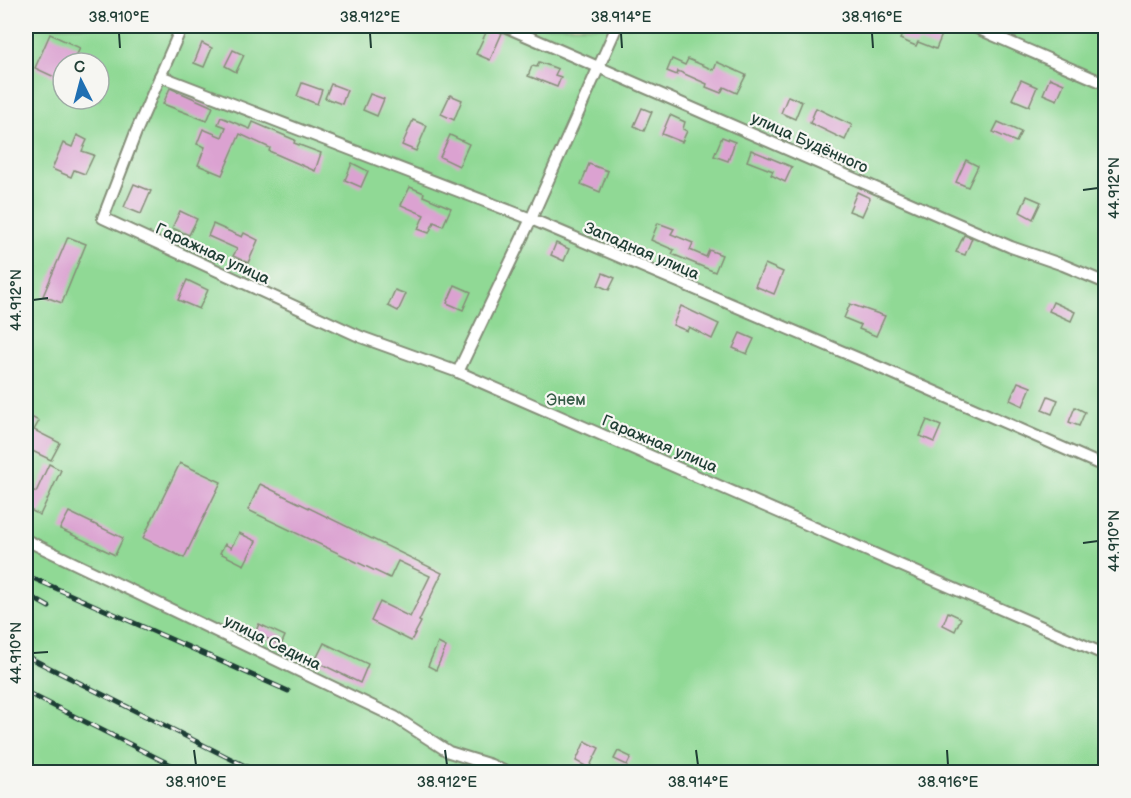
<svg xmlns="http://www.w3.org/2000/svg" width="1131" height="798" viewBox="0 0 1131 798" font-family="'Balsamiq Sans',sans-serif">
<rect width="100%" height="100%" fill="#f6f6f2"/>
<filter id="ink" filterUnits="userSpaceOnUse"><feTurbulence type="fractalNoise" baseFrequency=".0167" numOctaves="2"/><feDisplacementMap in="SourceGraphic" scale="12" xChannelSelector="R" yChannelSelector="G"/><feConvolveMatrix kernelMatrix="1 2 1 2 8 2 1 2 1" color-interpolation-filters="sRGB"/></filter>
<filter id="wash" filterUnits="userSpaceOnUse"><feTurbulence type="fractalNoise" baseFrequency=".008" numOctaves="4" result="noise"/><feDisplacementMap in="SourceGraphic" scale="24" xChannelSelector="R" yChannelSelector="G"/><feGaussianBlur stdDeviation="1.35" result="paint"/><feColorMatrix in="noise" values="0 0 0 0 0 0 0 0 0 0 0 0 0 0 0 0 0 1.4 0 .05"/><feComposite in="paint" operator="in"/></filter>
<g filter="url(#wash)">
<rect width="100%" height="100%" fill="#e9dfbc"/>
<path fill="#90d995" stroke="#588b64" stroke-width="1.5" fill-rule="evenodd" d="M26,26H1105V772H26ZM63,63H99V99H63Z"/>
<g id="blocks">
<g fill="#dba2d1">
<polygon points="489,26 502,33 490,60 476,54"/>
<polygon points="906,26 915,26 927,31 929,26 935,26 944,30 936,49 918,42 916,46 900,39"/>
<polygon points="50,34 80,48 73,63 63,63 63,81 35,68"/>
<polygon points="202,43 212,48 204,67 194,63"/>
<polygon points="233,50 244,55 236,72 225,66"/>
<polygon points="672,59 685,65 688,59 714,70 717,62 746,75 737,93 724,87 721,93 706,87 707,84 678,71 677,75 667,71"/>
<polygon points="539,62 558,69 555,75 561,77 557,87 528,76 532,66 537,67"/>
<polygon points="1050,78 1064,84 1057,100 1043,94"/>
<polygon points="1021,80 1037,87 1029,106 1012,99"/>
<polygon points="302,83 322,90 317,104 297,96"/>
<polygon points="331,84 347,90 342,104 325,98"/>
<polygon points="170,88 213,107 207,121 163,104"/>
<polygon points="370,94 384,99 377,116 363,110"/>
<polygon points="450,95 462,100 454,120 441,114"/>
<polygon points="788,96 802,102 795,119 781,113"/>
<polygon points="642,108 652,112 644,131 634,126"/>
<polygon points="816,108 852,125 845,140 810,123"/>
<polygon points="670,115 685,122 683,129 687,131 682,142 662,134"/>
<polygon points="221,117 250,129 253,122 295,140 294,143 321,153 315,171 269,151 270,148 240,134 222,175 198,165 205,147 197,144 203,129 222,137 226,127 218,124"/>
<polygon points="413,120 427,126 416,151 402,145"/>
<polygon points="998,122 1021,132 1016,142 993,132"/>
<polygon points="77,135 87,140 82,151 94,155 85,174 74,170 71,177 52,169 63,143 72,147"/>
<polygon points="450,135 469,144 459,166 440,157"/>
<polygon points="722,137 735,142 728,161 714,156"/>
<polygon points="751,150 792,167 785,182 771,175 773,171 747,161"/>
<polygon points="966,160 978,166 968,187 956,182"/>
<polygon points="352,163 368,171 361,187 345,180"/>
<polygon points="589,164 608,171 600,192 581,184"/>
<polygon points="134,184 151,191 141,214 124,207"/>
<polygon points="410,187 424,193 423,196 451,208 443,226 434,222 429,233 418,229 424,215 401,205"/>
<polygon points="857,192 870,198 862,216 849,211"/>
<polygon points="1027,196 1041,202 1033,219 1020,212"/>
<polygon points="180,211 197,219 189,235 172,228"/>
<polygon points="658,223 674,229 671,234 693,243 690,250 706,257 709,250 722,255 715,272 672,254 674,250 651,240"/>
<polygon points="213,224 242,237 244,233 258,240 248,263 233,256 237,249 208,236"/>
<polygon points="964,235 972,238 965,255 956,252"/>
<polygon points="68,237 86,244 62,303 43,296"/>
<polygon points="556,243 569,249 564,261 551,255"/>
<polygon points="765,264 783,272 774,294 755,286"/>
<polygon points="603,273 615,278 609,290 598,285"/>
<polygon points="187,280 208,290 199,309 178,300"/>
<polygon points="455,285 471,292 463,310 447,303"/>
<polygon points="395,290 406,294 398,311 388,306"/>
<polygon points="1053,302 1075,312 1071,321 1049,311"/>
<polygon points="850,304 885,316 876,336 859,329 861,325 844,318"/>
<polygon points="681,306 719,324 712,339 689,327 687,331 673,325"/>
<polygon points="740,333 754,339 747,354 733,348"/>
<polygon points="1018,382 1031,387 1023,406 1010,400"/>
<polygon points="1048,396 1058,400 1052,414 1042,410"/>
<polygon points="1075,407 1085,412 1079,426 1069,422"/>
<polygon points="31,417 39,421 34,430 60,443 51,460 26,448 26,425"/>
<polygon points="927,420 941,426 934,442 920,436"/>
<polygon points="180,463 221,482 184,558 143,538"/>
<polygon points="49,464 61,470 40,515 26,508 26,499 30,489 36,492"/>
<polygon points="260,484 442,573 419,621 421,622 411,641 371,621 380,602 410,617 430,576 398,561 390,578 248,510"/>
<polygon points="69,512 123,538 115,555 60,529"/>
<polygon points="239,533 256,541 244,565 220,553 225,544 231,548"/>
<polygon points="948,612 961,618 955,631 943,625"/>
<polygon points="259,624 285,636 281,645 255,633"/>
<polygon points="324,643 368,664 360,683 315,661"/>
<polygon points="438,643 446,647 436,670 428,666"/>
<polygon points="585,741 599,748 589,768 576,761"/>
<polygon points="618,751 631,757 627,765 614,759"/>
</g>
</g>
</g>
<g filter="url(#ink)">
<use href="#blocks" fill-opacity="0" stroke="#848e78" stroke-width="1.5"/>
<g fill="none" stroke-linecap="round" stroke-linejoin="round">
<g stroke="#848e78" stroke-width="14">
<g id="street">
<polyline points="182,26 136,132 103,218 361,337 458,372 1106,655"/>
<polyline points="504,26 1011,247 1063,265 1106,283"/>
<polyline points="972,26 1106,84"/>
<polyline points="160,76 531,219 890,372 1106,467"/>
<polyline points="458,372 531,219 617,26"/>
<polyline points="26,540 395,717 449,752 491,765 506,772"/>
</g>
</g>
<use href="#street" stroke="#fff" stroke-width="10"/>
<g stroke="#1f3d34" stroke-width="5">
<g id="rail">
<polyline points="26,575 288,691"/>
<polyline points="26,594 49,607"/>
<polyline points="26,656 257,772"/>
<polyline points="26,692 185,772"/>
</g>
</g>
<use href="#rail" stroke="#f6f6f2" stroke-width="3" stroke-dasharray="9" stroke-linecap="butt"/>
</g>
</g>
<path fill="none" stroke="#1f3d34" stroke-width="2" d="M119,33L120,48M370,33L371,48M621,33L622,48M872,33L873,48M1083,190L1098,188M33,300L48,298M1083,543L1098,541M33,653L48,652M194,750L196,765M445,750L447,765M696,750L698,765M947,750L948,765"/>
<g text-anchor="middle" stroke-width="4.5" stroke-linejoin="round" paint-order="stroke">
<g font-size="16" fill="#1f3d34" stroke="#f6f6f2">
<text transform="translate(810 142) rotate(24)" y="6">улица Будённого</text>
<text transform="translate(642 250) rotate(23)" y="6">Западная улица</text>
<text transform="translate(213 253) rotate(25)" y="6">Гаражная улица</text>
<text transform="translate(660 443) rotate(23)" y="6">Гаражная улица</text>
<text transform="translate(273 642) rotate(26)" y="6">улица Седина</text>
</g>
<g font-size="16" fill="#365c47" stroke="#f6f6f2">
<text x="566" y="405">Энем</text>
</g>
</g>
<rect width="1131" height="798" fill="none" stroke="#f6f6f2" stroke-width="66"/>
<g transform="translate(81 81) rotate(354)"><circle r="28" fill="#f6f6f2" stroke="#a0aca6" stroke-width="1.5"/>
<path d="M0-4.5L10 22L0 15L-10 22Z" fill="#1f6fb2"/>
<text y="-9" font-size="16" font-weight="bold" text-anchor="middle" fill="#1f3d34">С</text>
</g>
<rect x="33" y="33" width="1065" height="732" fill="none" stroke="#1f3d34" stroke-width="2"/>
<g font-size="15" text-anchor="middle" fill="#1f3d34">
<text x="119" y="22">38.910°E</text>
<text x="370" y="22">38.912°E</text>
<text x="621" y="22">38.914°E</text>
<text x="872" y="22">38.916°E</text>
<text transform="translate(1114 188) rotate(-90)" y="5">44.912°N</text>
<text transform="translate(16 300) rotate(-90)" y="5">44.912°N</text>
<text transform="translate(1114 541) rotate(-90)" y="5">44.910°N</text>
<text transform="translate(16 653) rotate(-90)" y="5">44.910°N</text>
<text x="196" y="787">38.910°E</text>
<text x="447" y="787">38.912°E</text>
<text x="698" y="787">38.914°E</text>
<text x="948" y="787">38.916°E</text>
</g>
</svg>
